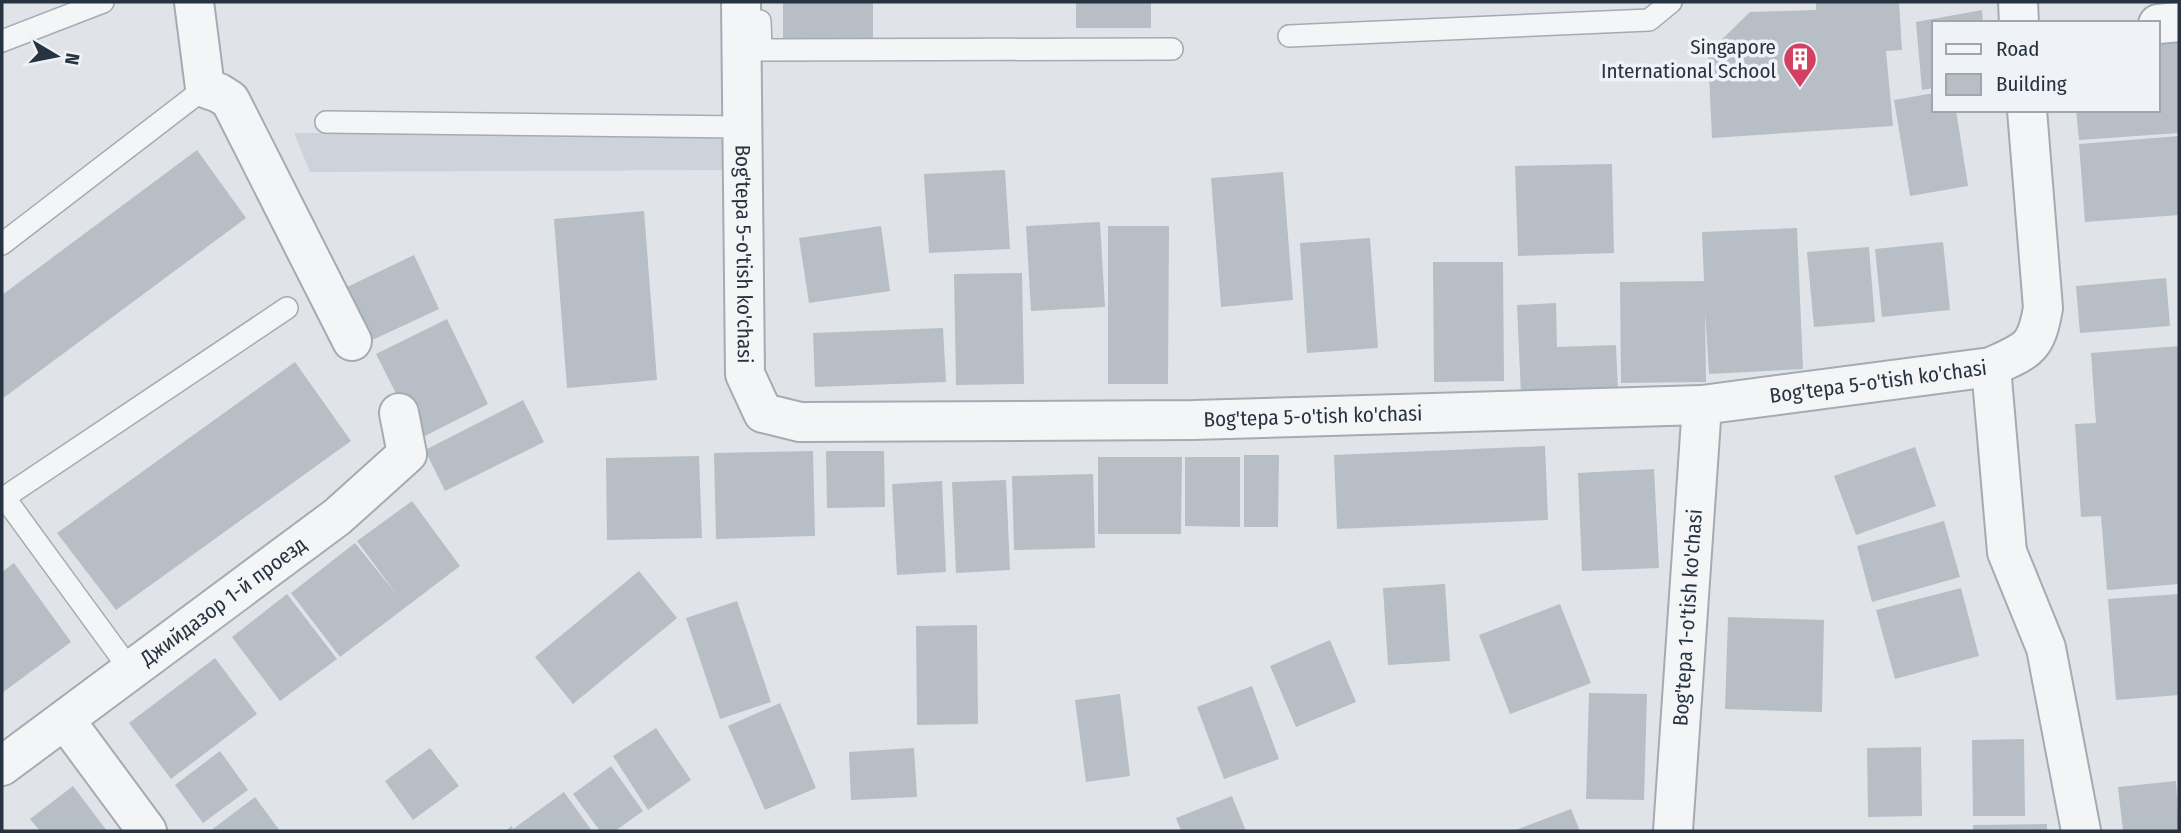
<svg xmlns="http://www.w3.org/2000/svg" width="2181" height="833" viewBox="0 0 2181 833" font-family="'Fira Sans Condensed',sans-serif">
<rect width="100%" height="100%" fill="#e0e4e9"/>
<polygon fill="#ced3db" points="294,133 727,133 723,170 310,172"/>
<g fill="#b7bec6">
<rect x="783" y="2" width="90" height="37"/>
<rect x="1076" y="2" width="75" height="26"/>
<polygon points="1816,2 1899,2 1902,50 1886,51 1893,126 1712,138 1708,53 1750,12 1816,10"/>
<polygon points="1982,10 1983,23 1934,23 1934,88 1922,90 1916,22"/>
<polygon points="2179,42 2179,133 2079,140 2076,110 2158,110 2158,44"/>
<polygon points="1934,93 1934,110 1956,110 1968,186 1910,196 1894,100"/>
<polygon points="2179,136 2179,215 2085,222 2079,144"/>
<polygon points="197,150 246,218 2,399 2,295"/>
<polygon points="1612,164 1614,253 1518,256 1515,166"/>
<polygon points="1005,170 1010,249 929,253 924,174"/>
<polygon points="1283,172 1293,300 1221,307 1211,178"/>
<polygon points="644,211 657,380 567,388 554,219"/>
<polygon points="1100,222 1105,307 1031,311 1026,226"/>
<polygon points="881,226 890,291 809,303 799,238"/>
<polygon points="1108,226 1169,226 1168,384 1108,384"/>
<polygon points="1797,228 1803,369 1709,374 1705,311 1706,382 1621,383 1620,282 1704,281 1702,232"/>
<polygon points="1370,238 1378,348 1307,353 1300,243"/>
<polygon points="1943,242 1950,310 1882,317 1875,249"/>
<polygon points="1869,247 1875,322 1814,327 1807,252"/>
<polygon points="414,255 439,309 368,342 343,289"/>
<polygon points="1433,262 1503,262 1504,381 1434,382"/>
<polygon points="1022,273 1024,384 956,385 954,274"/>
<polygon points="2166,278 2170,326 2080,333 2076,286"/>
<polygon points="1556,303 1557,347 1616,345 1618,392 1521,396 1517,305"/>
<polygon points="447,319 488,404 419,439 376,354"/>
<polygon points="943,328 946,382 815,387 813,333"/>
<polygon points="2179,346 2179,584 2107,590 2101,516 2081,517 2075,424 2096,423 2091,353"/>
<polygon points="295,362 351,441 116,610 57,533"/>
<polygon points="523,400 544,442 445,491 425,450"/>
<polygon points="1545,446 1548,520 1337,529 1334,455"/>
<polygon points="1915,447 1936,506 1856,535 1834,476"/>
<polygon points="813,451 815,536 716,539 714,453"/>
<polygon points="826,451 884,451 885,507 827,508"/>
<polygon points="1244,455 1279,455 1278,527 1244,527"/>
<polygon points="699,456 702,538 607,540 606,458"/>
<polygon points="1098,457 1182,457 1181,534 1098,534"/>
<polygon points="1185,457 1240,457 1240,527 1185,526"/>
<polygon points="1654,469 1659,568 1582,571 1578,473"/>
<polygon points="1093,474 1095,548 1014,550 1012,476"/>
<polygon points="1006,480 1010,570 956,573 952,482"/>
<polygon points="942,481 946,572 897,575 892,484"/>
<polygon points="412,501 460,566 340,657 291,593 355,543 397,595 357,541"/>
<polygon points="1944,521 1960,577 1872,602 1857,546"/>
<polygon points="14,563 71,642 2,693 2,572"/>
<polygon points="639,571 677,618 573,704 535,657"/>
<polygon points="1445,584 1450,661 1388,665 1383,588"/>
<polygon points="1961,588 1979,656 1895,679 1876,610"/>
<polygon points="287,594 337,659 280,701 232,637"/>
<polygon points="2179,594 2179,695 2116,700 2108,599"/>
<polygon points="737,601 771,702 720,719 686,618"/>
<polygon points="1560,604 1591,683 1510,714 1479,635"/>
<polygon points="1728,617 1824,620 1822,712 1725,709"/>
<polygon points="977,625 978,724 917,725 916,626"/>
<polygon points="1330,640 1356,702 1296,727 1270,666"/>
<polygon points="215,658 257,714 171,779 129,723"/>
<polygon points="1252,686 1279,759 1224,779 1197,707"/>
<polygon points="1589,693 1647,694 1644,800 1586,799"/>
<polygon points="1120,694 1130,776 1086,782 1075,700"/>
<polygon points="780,703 816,788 765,810 728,726"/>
<polygon points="656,728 691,780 648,810 613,756"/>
<polygon points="2024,739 2025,816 1973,816 1972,740"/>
<polygon points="1921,747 1922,816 1868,817 1867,748"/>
<polygon points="430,748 459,786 413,820 385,781"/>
<polygon points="914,748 917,797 851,800 849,752"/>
<polygon points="220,751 248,790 203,823 175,785"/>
<polygon points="611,766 643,811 615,831 600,831 573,794"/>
<polygon points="2176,781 2179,831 2123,831 2118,787"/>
<polygon points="73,786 107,831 40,831 30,819"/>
<polygon points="564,792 592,831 505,831 512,826 513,829"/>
<polygon points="1232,796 1246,831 1181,831 1176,818"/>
<polygon points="255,797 280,831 210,831"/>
<polygon points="1571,809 1580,831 1513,831"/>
<polygon points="2047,824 2047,831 1973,831 1973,825"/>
</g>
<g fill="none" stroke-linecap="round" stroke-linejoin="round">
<g stroke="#a5abb3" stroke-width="24">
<g id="service">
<polyline points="760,21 761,50 1172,49"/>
<polyline points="1289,36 1649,20 1671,2"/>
<polyline points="2,41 103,2"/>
<polyline points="326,122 741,127"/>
<polyline points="2,244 205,88"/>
<polyline points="4,497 131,671"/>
<polyline points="2,499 287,308"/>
</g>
</g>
<g stroke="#a5abb3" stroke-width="42">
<g id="minor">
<polyline points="194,2 205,88 219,93 230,100 352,341"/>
<path id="s1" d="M741,2L745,374L763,413L800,422L1193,420L1702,405L1991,367C2028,350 2036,349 2043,308L2027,110"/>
<polyline points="2018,2 2019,23"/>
<polyline points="2158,24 2179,22"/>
<polyline points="1991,367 2007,552 2046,648 2081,831"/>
<polyline points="65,720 147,831"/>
<path id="s2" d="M2,766L337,517L407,454L399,413"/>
<path id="s3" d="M1673,831L1702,405"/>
</g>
</g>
<use href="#service" stroke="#f3f5f7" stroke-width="21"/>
<use href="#minor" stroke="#f3f5f7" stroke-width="38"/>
</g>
<defs>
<g id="building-pin" transform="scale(1.75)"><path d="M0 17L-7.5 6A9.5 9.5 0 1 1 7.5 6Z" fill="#d34062" stroke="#eff3f7"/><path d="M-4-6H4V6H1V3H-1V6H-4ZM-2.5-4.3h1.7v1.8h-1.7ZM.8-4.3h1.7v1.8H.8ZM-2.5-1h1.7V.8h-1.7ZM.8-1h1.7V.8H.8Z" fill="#fff"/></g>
</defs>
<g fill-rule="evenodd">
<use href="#building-pin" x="1800" y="59"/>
</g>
<g text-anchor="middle" stroke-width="7" stroke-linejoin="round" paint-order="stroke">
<g font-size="21" fill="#283341" stroke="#eff3f7" text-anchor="end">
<text x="1776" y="54">Singapore<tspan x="1776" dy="24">International School</tspan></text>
</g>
<g font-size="21" fill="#283341" stroke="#eff3f7">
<text dy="7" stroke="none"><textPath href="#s1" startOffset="252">Bog'tepa 5-o'tish ko'chasi</textPath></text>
<text dy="7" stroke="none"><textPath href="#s1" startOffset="1533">Bog'tepa 5-o'tish ko'chasi</textPath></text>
<text dy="7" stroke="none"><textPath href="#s1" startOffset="966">Bog'tepa 5-o'tish ko'chasi</textPath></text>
<text dy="7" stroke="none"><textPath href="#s2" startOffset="276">Джийдазор 1-й проезд</textPath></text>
<text dy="7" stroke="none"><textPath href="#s3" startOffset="214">Bog'tepa 1-o'tish ko'chasi</textPath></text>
</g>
</g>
<rect width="2181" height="833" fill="none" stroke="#283341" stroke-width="7"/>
<rect x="1932" y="21" width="228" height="91" fill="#eff3f7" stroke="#9fa6ae" stroke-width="2"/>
<rect x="1946" y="44" width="35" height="10" fill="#f3f5f7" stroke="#9fa6ae" stroke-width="2"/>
<text x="1996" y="56" font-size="21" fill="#283341">Road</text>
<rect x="1946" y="74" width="35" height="21" fill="#b7bec6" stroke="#9fa6ae" stroke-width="2"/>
<text x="1996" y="91" font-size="21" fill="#283341">Building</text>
<g transform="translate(56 56) rotate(100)" stroke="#eff3f7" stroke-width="5" paint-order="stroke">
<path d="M0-5L12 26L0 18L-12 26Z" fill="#283341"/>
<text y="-10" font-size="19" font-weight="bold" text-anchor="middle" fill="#283341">N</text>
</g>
</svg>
